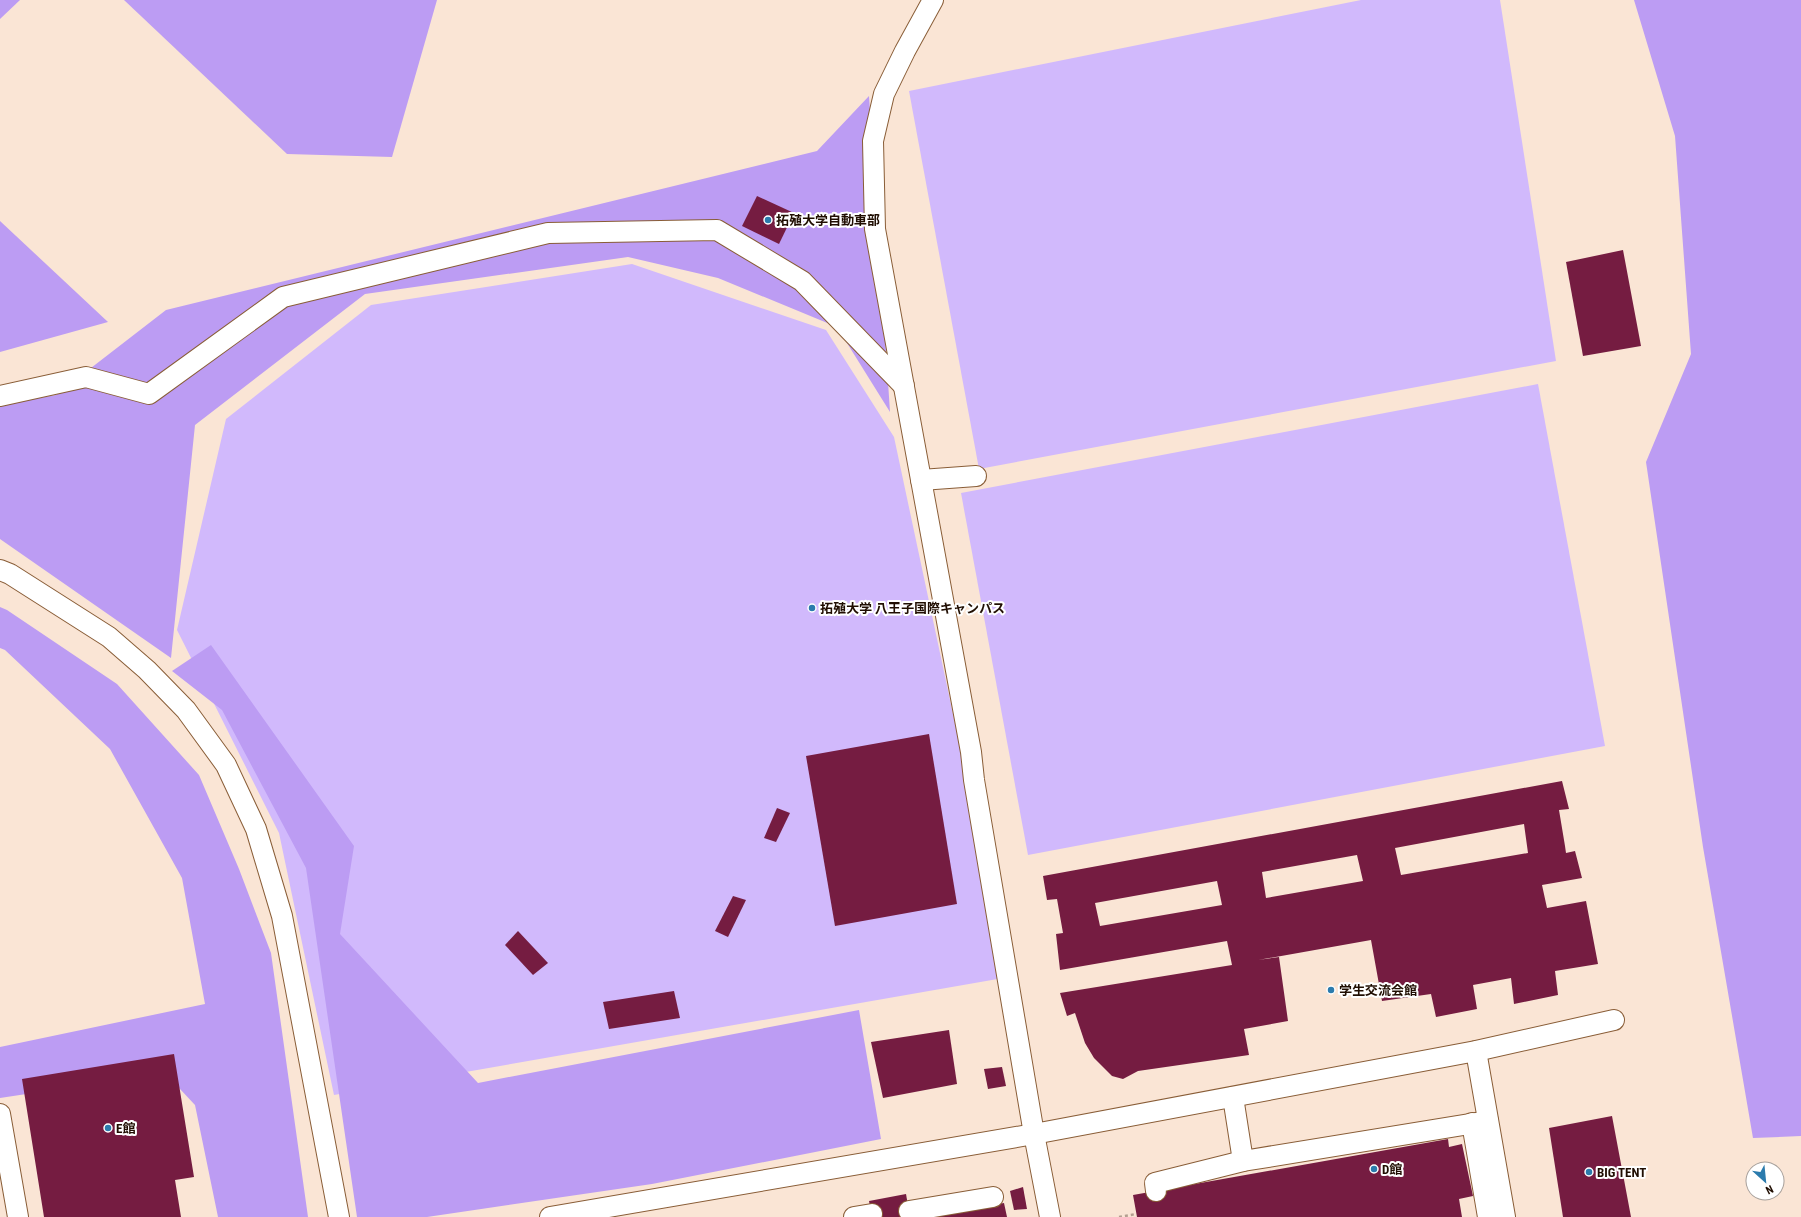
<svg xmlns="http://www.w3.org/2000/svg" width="1801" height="1217" viewBox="0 0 1801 1217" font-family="'Roboto Condensed','Noto Sans JP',sans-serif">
<rect width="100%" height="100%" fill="#fae5d5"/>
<g fill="#d1b9fc">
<polygon points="1361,0 1500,0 1556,361 979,469 909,91"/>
<polygon points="632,264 826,330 894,437 1009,977 334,1095 279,833 177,630 226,419 371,305"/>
<polygon points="1538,384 1605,746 1028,855 961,493"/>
</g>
<g fill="#bc9cf3">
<polygon points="0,0 20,0 0,19"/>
<polygon points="124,0 437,0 392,157 287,154"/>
<polygon points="1634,0 1801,0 1801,1136 1753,1138 1703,847 1646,462 1691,354 1675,136"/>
<polygon points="869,96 890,412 837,327 718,278 628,257 365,294 195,425 171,658 0,539 0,405 56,395 166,310 817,151"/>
<polygon points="0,221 108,322 0,352"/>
<polygon points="0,607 7,610 117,684 199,775 239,869 271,953 308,1217 218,1217 195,1105 165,1073 0,1098 0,1047 205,1004 182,878 110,749 5,650 0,648"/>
<polygon points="211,645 354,846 340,934 478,1083 859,1010 881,1139 652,1184 427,1217 357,1217 306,868 222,710 172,671"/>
</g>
<g fill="#751c41" fill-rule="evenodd">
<polygon points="757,196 794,213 779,244 742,226"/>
<polygon points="1623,250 1641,346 1583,356 1566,262"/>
<polygon points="929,734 957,904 835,926 806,756"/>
<path d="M1562,781L1569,809L1559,810L1565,846L1566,853L1575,851L1582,878L1542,885L1547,908L1586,901L1598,964L1555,971L1558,995L1514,1004L1511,978L1473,985L1477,1009L1436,1017L1431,994L1382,1001L1371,940L1258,960L1279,957L1288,1021L1244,1029L1249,1055L1138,1071L1123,1079L1112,1076L1094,1058L1085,1043L1075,1013L1067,1016L1060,993L1232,965L1227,941L1060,970L1056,934L1063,933L1057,899L1047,900L1043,876ZM1524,824L1528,853L1401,875L1395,848ZM1357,855L1363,881L1266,898L1262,872ZM1217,881L1222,905L1100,926L1095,903Z"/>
<polygon points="777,808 790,813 776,842 764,838"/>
<polygon points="733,896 746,900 728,937 715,931"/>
<polygon points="518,931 548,963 533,975 505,945"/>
<polygon points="674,991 680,1018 609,1029 603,1002"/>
<polygon points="949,1030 957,1084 883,1098 871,1042"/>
<polygon points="174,1054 194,1177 175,1180 181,1217 44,1217 22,1079"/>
<polygon points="1002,1067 1006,1086 988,1089 984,1069"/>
<polygon points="1612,1116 1631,1217 1563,1217 1549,1128"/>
<polygon points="1448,1139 1449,1147 1462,1144 1473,1196 1459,1199 1462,1217 1137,1217 1133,1195"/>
<polygon points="1023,1187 1027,1209 1014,1210 1010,1191"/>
<polygon points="906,1194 910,1217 872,1217 869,1201"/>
<polygon points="1004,1203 1007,1217 931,1217 931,1216"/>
</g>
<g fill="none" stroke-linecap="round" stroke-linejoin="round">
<g stroke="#895d37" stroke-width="22">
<g id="lane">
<polyline points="933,0 905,51 884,94 873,141 875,229 971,752 974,780 1034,1134 1050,1217"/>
<polyline points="0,396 86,377 149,394 283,297 548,233 717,230 802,281 904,386"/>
<polyline points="921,480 976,476"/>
<polyline points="0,570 10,574 109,637 147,670 186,710 226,765 256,829 282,916 339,1217"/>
<polyline points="1476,1051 1505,1217"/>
<polyline points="1233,1097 1243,1161 1488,1121"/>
<polyline points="0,1114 18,1217"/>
<polyline points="1472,1123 1488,1217"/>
<polyline points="1156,1191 1155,1183 1243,1161"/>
<polyline points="909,1211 993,1197"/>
<polyline points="550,1217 1034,1134 1476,1051 1614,1020"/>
<polyline points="854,1217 872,1214"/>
</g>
</g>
<polyline stroke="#b39f90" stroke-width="2.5" stroke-dasharray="3 3" stroke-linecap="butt" points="1119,1217 1136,1214"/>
<use href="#lane" stroke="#fff" stroke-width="20"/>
</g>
<g fill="#2b7bad" stroke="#fff" stroke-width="1.5">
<circle cx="768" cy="220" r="4"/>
<circle cx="812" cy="608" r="4"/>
<circle cx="1331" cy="990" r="4"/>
<circle cx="108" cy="1128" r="4"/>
<circle cx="1374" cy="1169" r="4"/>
<circle cx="1589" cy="1172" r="4"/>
</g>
<g text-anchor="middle" stroke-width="4" stroke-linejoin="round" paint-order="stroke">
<g font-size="13" font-weight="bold" fill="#200e02" stroke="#fff" text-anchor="start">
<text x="776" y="225">拓殖大学自動車部</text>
<text x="820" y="613">拓殖大学 八王子国際キャンパス</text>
<text x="1339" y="995">学生交流会館</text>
<text x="116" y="1133">E館</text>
<text x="1382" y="1174">D館</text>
<text x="1597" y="1177">BIG TENT</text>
</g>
</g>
<g transform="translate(1765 1181) rotate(153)"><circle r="19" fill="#ffffff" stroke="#a69f9a"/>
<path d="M0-3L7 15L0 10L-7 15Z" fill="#2b7bad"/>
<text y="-6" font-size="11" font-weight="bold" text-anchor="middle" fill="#200e02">N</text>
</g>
</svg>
